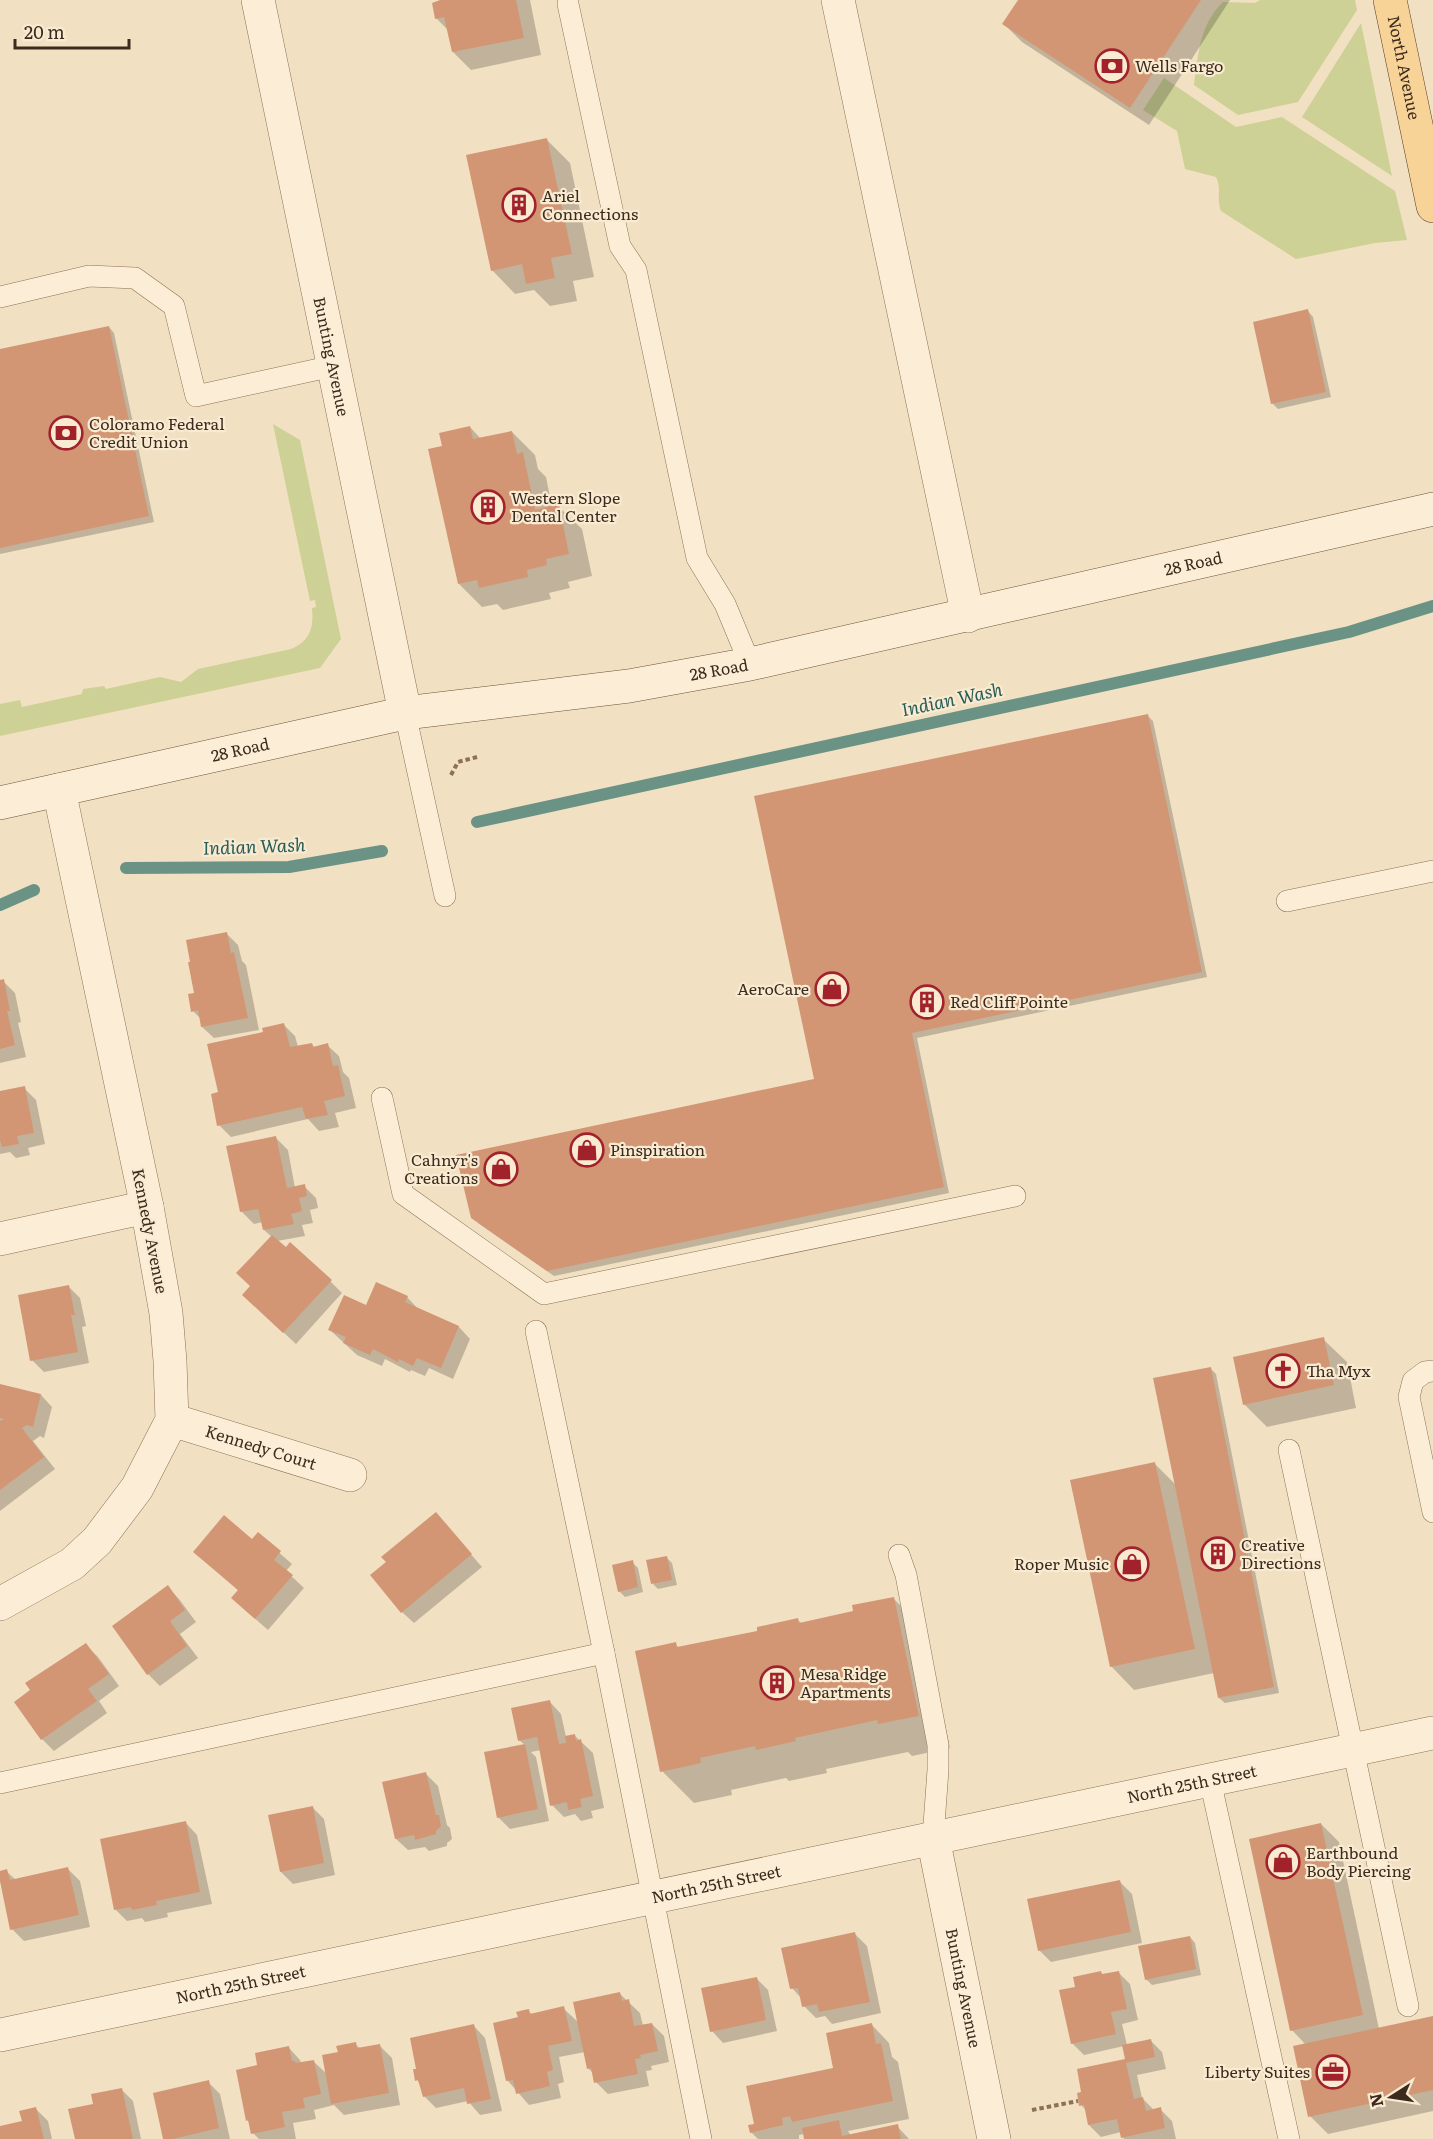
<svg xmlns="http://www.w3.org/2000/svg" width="1433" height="2139" viewBox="0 0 1433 2139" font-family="Literata,serif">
<rect width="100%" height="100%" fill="#f2e0c2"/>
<g fill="#ced195">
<path d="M1260,0H1355L1357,10L1298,102L1238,115L1194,85C1198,54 1200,24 1223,2L1255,3Z"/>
<polygon points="1361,23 1392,176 1302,117"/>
<path d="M1164,78L1236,127L1282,117L1395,191L1407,240L1375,243L1296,259L1221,211C1216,199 1222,188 1216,177L1185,169L1177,131L1143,110Z"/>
<path d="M273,424L300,440L341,639L320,668L0,736V704L20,700L22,707L82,694L83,689L104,686L106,689L160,677L181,682L198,669L291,649C310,641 314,628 312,608L316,607L315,600L310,601Z"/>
</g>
<g fill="#0003">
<polygon points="442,0 530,0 541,55 471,70 453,52 449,31 436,18"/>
<polygon points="1020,0 1230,0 1149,125 1022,42 1004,24"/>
<polygon points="547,140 570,163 594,277 573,281 577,301 550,306 534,290 515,294 492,270"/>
<polygon points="1308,311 1313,317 1331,397 1278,409 1272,403"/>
<polygon points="109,327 114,333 154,522 0,554 0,350"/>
<polygon points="470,427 481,439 512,432 535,455 538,469 546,477 552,507 558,506 582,529 592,576 568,582 570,588 549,593 551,599 503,610 497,604 482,607 459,584 444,447"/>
<polygon points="1148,716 1153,721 1207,977 917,1038 949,1193 554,1276 478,1223 816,1081"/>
<polygon points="226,933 238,945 242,961 246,965 259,1030 214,1038 202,1027 201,1019 193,1011 196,994"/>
<polygon points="3,981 15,993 21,1022 18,1023 26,1057 0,1063 0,982"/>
<polygon points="284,1025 295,1036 298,1047 312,1044 315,1048 327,1045 339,1056 343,1072 349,1078 356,1108 335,1113 339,1127 319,1131 308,1119 231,1137 219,1125 219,1093 265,1033"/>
<polygon points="24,1088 36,1100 45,1144 28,1148 30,1155 16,1158 10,1152 0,1154 0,1093"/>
<polygon points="276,1138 288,1150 295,1188 304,1186 316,1198 318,1208 310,1210 313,1223 302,1225 305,1236 277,1241 330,1281 342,1293 296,1344 256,1307 252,1286 272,1237 264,1230 263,1222 254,1224 242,1212"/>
<polygon points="68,1286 80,1298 86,1326 82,1327 89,1363 44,1372 32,1360"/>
<polygon points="407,1297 419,1310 459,1327 470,1339 453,1379 429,1368 425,1376 411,1370 410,1372 385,1359 382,1366 357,1355 330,1330 367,1307"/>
<polygon points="1323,1339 1347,1362 1356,1408 1267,1427 1244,1404"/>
<polygon points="1210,1368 1216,1374 1279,1693 1225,1703 1219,1698 1214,1673 1134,1690 1111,1666 1154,1463 1176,1485"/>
<polygon points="0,1385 41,1395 52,1407 44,1438 40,1436 33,1441 55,1469 0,1511"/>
<polygon points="436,1514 482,1567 414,1623 402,1612"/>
<polygon points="258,1534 292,1564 286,1571 304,1588 268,1630 245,1610 239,1591 195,1552 252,1541"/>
<polygon points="666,1557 672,1563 677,1585 658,1589 653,1584"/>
<polygon points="632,1562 638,1568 643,1592 625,1597 619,1591"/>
<polygon points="168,1587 179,1599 196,1622 180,1634 198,1658 160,1686 148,1674 114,1626"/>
<polygon points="893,1598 925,1630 950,1748 912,1756 908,1752 826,1769 827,1773 789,1781 786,1778 731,1790 732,1795 694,1803 662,1771 675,1644 679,1648 759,1632 798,1620 802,1624 855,1612"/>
<polygon points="86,1645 98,1657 119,1686 99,1701 107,1713 54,1751 42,1739 16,1702"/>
<polygon points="550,1702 561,1714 566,1737 574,1735 593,1753 604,1808 591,1811 593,1818 581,1821 575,1814 564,1817 552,1805 541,1750 531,1752 536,1757 549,1821 510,1829 498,1817 525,1745 519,1740"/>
<polygon points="426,1774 438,1786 447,1825 450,1828 452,1839 447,1843 447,1846 429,1851 425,1847 408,1850 396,1839"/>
<polygon points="312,1807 324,1819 335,1875 293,1884 281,1872"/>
<polygon points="186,1823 197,1835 212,1904 167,1913 168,1917 145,1922 142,1918 127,1921 115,1909"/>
<polygon points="1321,1824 1339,1842 1379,2029 1433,2018 1433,2111 1328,2134 1310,2116 1306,2045 1292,2030"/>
<polygon points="68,1869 80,1881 90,1927 24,1941 12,1929 0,1872 6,1871 16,1880"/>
<polygon points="1120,1882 1132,1894 1142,1943 1051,1962 1039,1950"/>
<polygon points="855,1934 867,1946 881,2013 832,2024 825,2016 816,2018 804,2006 802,1999 792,1988"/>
<polygon points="1190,1937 1195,1943 1201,1975 1152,1985 1146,1979"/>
<polygon points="1118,1972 1130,1984 1138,2020 1122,2024 1127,2045 1150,2040 1162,2052 1166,2069 1137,2075 1142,2098 1154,2110 1160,2109 1172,2121 1176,2139 1124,2139 1121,2132 1101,2137 1089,2125 1087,2111 1081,2105 1127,2060 1124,2046 1084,2055 1072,2043 1077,1988 1101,1973 1103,1975"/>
<polygon points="756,1978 768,1990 777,2031 723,2043 712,2031"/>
<polygon points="620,1994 640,2013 643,2026 652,2024 664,2036 669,2062 651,2066 652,2070 646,2071 649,2086 608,2094 596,2082 594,2074 588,2068 585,2052 559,2057 564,2082 558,2084 561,2098 529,2105 508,2081 520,2018 528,2011 533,2015 563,2008 579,2023"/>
<polygon points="872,2025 889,2043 892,2057 898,2062 909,2119 848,2131 851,2136 897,2126 909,2139 806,2139 805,2134 799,2135 799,2139 758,2139 751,2132 756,2125 835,2069"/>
<polygon points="474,2026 485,2038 502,2111 480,2115 468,2101 436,2108 424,2096 421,2085 417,2080"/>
<polygon points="355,2044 361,2049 380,2046 392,2058 400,2105 344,2115 334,2105 314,2110 316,2119 293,2123 296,2139 259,2139 253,2133 250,2123 247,2120 259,2066 289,2048 300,2060 301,2063 313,2061 327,2074 340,2054"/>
<polygon points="208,2082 220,2094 230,2139 165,2139"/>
<polygon points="121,2089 133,2101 141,2139 76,2139 95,2105"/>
<polygon points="36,2109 48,2121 52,2139 0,2139 0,2128 24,2122"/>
</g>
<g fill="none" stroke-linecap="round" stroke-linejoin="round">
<g stroke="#6a9386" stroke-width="12">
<polyline points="477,822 1349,632 1433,606"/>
<polyline points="126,868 289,867 382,851"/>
<polyline points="0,905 34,890"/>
</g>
</g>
<g fill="#d39675">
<polygon points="440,0 516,0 524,38 452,52 444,17 435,19 432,3"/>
<polygon points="1018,0 1201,0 1130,108 1002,24"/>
<polygon points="547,138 572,254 551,258 555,278 526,284 522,264 491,271 466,155"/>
<polygon points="1308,309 1326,392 1271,404 1253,322"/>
<polygon points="109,326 149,516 0,548 0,349"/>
<polygon points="470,426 473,439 512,431 517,454 523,452 535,510 559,504 569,554 546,559 547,565 527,570 528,577 479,588 477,580 458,584 428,449 442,446 439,433"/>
<polygon points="1148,714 1202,972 912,1033 944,1187 547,1271 471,1218 456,1155 814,1079 754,796"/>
<polygon points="227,932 231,953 234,952 248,1018 201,1027 198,1010 191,1012 188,994 194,993 188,962 190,962 186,940"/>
<polygon points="4,979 10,1011 7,1011 15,1045 0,1049 0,980"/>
<polygon points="284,1023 290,1047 312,1043 313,1047 328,1043 333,1066 338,1065 345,1096 324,1101 328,1115 306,1119 302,1107 217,1126 211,1094 218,1092 207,1044 263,1032 262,1028"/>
<polygon points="25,1086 34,1133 17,1136 19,1144 2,1147 0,1140 0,1091"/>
<polygon points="276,1136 287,1188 305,1184 307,1196 299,1198 302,1211 291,1214 294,1224 263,1230 258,1209 240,1212 226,1146"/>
<polygon points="272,1235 286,1247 290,1242 332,1280 283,1333 242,1295 250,1286 236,1273"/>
<polygon points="376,1282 408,1296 405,1302 459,1326 441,1368 417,1358 413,1366 399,1359 398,1362 373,1349 370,1355 343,1343 346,1337 328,1330 344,1295 366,1305"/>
<polygon points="69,1285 75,1315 71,1315 78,1352 30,1361 18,1295"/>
<polygon points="1324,1337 1334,1385 1243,1405 1233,1357"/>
<polygon points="1211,1367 1274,1687 1218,1698 1153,1378"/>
<polygon points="0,1384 41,1394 33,1427 27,1425 22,1428 44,1457 0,1490 0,1421 4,1419 0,1418"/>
<polygon points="1155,1462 1195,1649 1110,1667 1070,1480"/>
<polygon points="436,1512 472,1554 401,1613 370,1575 386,1562 381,1557"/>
<polygon points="224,1515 252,1539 258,1532 281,1551 274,1560 293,1575 255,1619 231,1598 238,1590 193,1552"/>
<polygon points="667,1556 672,1580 651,1584 646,1560"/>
<polygon points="633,1560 638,1587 618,1592 612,1565"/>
<polygon points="168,1585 185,1610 170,1621 187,1646 147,1675 112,1626"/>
<polygon points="894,1597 919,1716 878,1724 877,1720 795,1738 796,1741 756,1750 755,1746 700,1758 701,1763 660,1772 635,1651 676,1642 677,1647 757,1631 757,1627 798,1618 799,1623 853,1611 852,1605"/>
<polygon points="86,1643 109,1674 88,1689 97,1701 41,1740 14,1702 30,1690 25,1683"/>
<polygon points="550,1700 559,1744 566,1743 565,1736 575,1734 576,1741 581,1739 593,1796 580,1799 582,1807 568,1810 567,1802 550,1806 537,1737 518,1741 511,1708"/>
<polygon points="525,1744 538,1809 497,1818 484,1752"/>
<polygon points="426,1772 436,1815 439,1815 441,1826 436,1831 436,1834 419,1839 415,1840 414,1835 395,1839 382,1782"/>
<polygon points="313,1806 324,1863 280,1872 268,1815"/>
<polygon points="186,1821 200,1892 156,1901 157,1905 132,1910 131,1907 114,1910 100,1839"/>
<polygon points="1321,1823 1363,2015 1290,2031 1249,1839"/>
<polygon points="68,1867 79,1915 10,1930 0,1881 0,1871 7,1869 10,1880"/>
<polygon points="1120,1880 1131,1932 1038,1951 1027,1899"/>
<polygon points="855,1932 870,2002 819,2012 817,2004 802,2007 798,1988 790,1989 781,1948"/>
<polygon points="1190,1936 1196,1969 1145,1980 1138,1946"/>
<polygon points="1101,1971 1102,1974 1119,1971 1127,2009 1111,2012 1116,2034 1071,2044 1059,1990 1075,1987 1073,1977"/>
<polygon points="757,1977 766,2020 710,2032 701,1988"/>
<polygon points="620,1992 622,2001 629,1999 634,2026 652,2023 658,2051 640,2055 641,2058 635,2059 638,2074 594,2083 591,2068 587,2069 573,2002"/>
<polygon points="564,2006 572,2041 548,2046 553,2070 547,2072 550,2086 516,2094 513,2080 506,2081 493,2023 518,2017 516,2012 524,2010 529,2009 530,2014"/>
<polygon points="1433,2016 1433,2090 1308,2117 1293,2046"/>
<polygon points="872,2023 876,2044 881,2043 893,2101 792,2122 790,2116 782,2118 783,2125 750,2133 748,2125 754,2124 746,2086 833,2068 826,2033"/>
<polygon points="474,2024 491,2099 467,2104 464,2088 423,2097 418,2080 415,2081 413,2069 416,2069 410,2038"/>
<polygon points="1151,2039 1155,2057 1126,2063 1134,2099 1143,2097 1146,2111 1161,2107 1165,2128 1121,2138 1117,2119 1088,2125 1084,2105 1079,2106 1077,2093 1081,2092 1077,2069 1125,2059 1122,2045"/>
<polygon points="356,2042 357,2048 380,2044 389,2093 331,2104 322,2055 338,2052 336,2046"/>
<polygon points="289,2046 292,2061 295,2061 295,2063 314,2060 321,2094 303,2098 305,2108 282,2112 285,2127 251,2134 248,2120 246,2121 236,2070 257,2065 255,2053"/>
<polygon points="209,2080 219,2128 173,2139 163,2139 153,2093"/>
<polygon points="122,2088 133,2139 75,2139 68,2109 93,2104 91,2094"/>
<polygon points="36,2107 44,2139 0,2139 0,2126 22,2121 19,2111"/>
<polygon points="839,2120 842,2136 898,2124 901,2139 804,2139 802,2128"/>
</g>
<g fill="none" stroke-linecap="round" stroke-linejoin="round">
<g stroke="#8e7057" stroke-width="22">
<g id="lane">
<polyline points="568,4 620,246 636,270 697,558 725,604 750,664"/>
<polyline points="0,297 89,276 135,278 174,306 196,396 333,366"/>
<polyline points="405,713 445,896"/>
<polyline points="1287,901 1433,871"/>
<polyline points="382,1098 403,1194 544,1294 1015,1196"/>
<polyline points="536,1331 604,1653 701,2139"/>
<polyline points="1433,1371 1425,1372 1413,1381 1409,1397 1433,1512"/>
<polyline points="1289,1450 1408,2006"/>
<polyline points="899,1555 906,1575 938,1745 938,1770 933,1838"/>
<polyline points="1210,1780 1289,2139"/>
<polyline points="0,1783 604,1653"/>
</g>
</g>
<g stroke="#8e7057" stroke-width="34">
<g id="street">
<path id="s1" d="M258,0L405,713"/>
<polyline points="838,0 968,616"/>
<polyline points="0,1239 147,1207"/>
<path id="s2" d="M172,1420L350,1475"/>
<polyline points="0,1604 72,1564 97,1541 137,1488 172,1420 170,1361 166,1313 147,1207 59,790"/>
<path id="s3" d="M933,1838L994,2139"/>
<path id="s4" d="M0,2035L1433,1733"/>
</g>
</g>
<g stroke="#6f513a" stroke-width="34">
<g id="secondary">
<path id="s5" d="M0,803L405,713L629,686L750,664L1433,509"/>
</g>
</g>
<g stroke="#5b3f2c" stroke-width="34">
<g id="primary">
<path id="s6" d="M1390,0L1433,206"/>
</g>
</g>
<g stroke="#8e7057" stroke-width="4" stroke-dasharray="4.5 3" stroke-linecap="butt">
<polyline points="451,775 458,762 477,757"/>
<polyline points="1032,2110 1078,2101"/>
</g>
<use href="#lane" stroke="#fceed6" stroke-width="21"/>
<use href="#street" stroke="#fceed6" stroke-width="33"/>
<use href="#secondary" stroke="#fceed6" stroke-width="33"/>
<use href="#primary" stroke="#f8d397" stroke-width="33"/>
</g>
<defs>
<g id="bank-ring" transform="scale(1.725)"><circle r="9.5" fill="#f8ebd2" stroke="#a2222b" stroke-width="1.5"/><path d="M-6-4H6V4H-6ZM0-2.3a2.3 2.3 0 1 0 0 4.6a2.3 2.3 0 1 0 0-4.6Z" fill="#a2222b"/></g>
<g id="building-ring" transform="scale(1.725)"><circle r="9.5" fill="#f8ebd2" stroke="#a2222b" stroke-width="1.5"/><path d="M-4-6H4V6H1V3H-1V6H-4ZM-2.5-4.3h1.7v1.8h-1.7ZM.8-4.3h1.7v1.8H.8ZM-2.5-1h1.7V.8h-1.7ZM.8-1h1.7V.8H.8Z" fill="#a2222b"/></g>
<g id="shop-ring" transform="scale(1.725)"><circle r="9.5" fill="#f8ebd2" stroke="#a2222b" stroke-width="1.5"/><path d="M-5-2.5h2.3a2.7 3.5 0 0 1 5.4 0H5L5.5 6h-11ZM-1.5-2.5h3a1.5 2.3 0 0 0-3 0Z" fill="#a2222b"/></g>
<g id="church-ring" transform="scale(1.725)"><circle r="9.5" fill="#f8ebd2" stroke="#a2222b" stroke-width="1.5"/><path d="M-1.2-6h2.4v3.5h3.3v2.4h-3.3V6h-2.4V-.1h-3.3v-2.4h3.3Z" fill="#a2222b"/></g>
<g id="office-ring" transform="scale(1.725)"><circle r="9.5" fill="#f8ebd2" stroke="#a2222b" stroke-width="1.5"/><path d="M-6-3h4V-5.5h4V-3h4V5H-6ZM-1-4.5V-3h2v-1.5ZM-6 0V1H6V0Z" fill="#a2222b"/></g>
</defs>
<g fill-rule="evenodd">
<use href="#bank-ring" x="1112" y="66"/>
<use href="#building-ring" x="519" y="205"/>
<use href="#bank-ring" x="66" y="433"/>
<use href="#building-ring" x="488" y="507"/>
<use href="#shop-ring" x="832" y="989"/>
<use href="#building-ring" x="927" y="1002"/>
<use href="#shop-ring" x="587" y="1150"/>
<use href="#shop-ring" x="501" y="1169"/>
<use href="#church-ring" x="1283" y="1371"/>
<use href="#building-ring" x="1218" y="1554"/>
<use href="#shop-ring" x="1132" y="1564"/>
<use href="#building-ring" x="777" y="1683"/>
<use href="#shop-ring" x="1283" y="1862"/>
<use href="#office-ring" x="1333" y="2072"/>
</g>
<g text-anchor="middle" stroke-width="4.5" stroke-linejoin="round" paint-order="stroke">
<g font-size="16" fill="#3c2a1d" stroke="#f8ebd2" text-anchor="start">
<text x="1135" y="72">Wells Fargo</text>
<text x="542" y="202">Ariel<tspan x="542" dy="18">Connections</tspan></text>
<text x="89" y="430">Coloramo Federal<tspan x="89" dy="18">Credit Union</tspan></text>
<text x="511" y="504">Western Slope<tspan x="511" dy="18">Dental Center</tspan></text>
<text x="809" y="995" text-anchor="end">AeroCare</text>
<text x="950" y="1008">Red Cliff Pointe</text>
<text x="610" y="1156">Pinspiration</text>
<text x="478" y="1166" text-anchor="end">Cahnyr's<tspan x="478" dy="18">Creations</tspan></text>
<text x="1306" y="1377">Tha Myx</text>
<text x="1241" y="1551">Creative<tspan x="1241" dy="18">Directions</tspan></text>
<text x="1109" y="1570" text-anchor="end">Roper Music</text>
<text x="800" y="1680">Mesa Ridge<tspan x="800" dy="18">Apartments</tspan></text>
<text x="1306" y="1859">Earthbound<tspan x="1306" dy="18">Body Piercing</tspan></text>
<text x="1310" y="2078" text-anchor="end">Liberty Suites</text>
</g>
<g font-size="16" fill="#3c2a1d" stroke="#f8ebd2">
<text dy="6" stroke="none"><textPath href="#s6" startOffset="69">North Avenue</textPath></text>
<text dy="6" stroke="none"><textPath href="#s1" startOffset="364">Bunting Avenue</textPath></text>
<text dy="6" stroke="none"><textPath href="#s5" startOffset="1218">28 Road</textPath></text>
<text dy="6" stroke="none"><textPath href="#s5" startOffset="732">28 Road</textPath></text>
<text dy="6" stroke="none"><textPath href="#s5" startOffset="246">28 Road</textPath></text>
<text transform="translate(150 1231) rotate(79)" y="6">Kennedy Avenue</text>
<text dy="6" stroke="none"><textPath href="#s2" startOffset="93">Kennedy Court</textPath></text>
<text dy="6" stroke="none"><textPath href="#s4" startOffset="1218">North 25th Street</textPath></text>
<text dy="6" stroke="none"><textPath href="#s4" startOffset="732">North 25th Street</textPath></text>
<text dy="6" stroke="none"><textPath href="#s4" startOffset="246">North 25th Street</textPath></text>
<text dy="6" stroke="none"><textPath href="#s3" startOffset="153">Bunting Avenue</textPath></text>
</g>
<g font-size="18" font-style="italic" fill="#2b5d57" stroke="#f8ebd2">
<text transform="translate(952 700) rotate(-12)" y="6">Indian Wash</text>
<text transform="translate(254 847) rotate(-2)" y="6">Indian Wash</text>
</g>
</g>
<g transform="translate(1391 2097) rotate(258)" stroke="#f8ebd2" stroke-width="4.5" paint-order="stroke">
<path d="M0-4.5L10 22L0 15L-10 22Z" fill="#3c2a1d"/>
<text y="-9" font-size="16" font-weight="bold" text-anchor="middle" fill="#3c2a1d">N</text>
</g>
<path d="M15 39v9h114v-9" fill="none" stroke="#3c2a1d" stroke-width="3"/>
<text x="24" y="39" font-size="18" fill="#3c2a1d" stroke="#f8ebd2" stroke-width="4.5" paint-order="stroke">20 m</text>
</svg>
